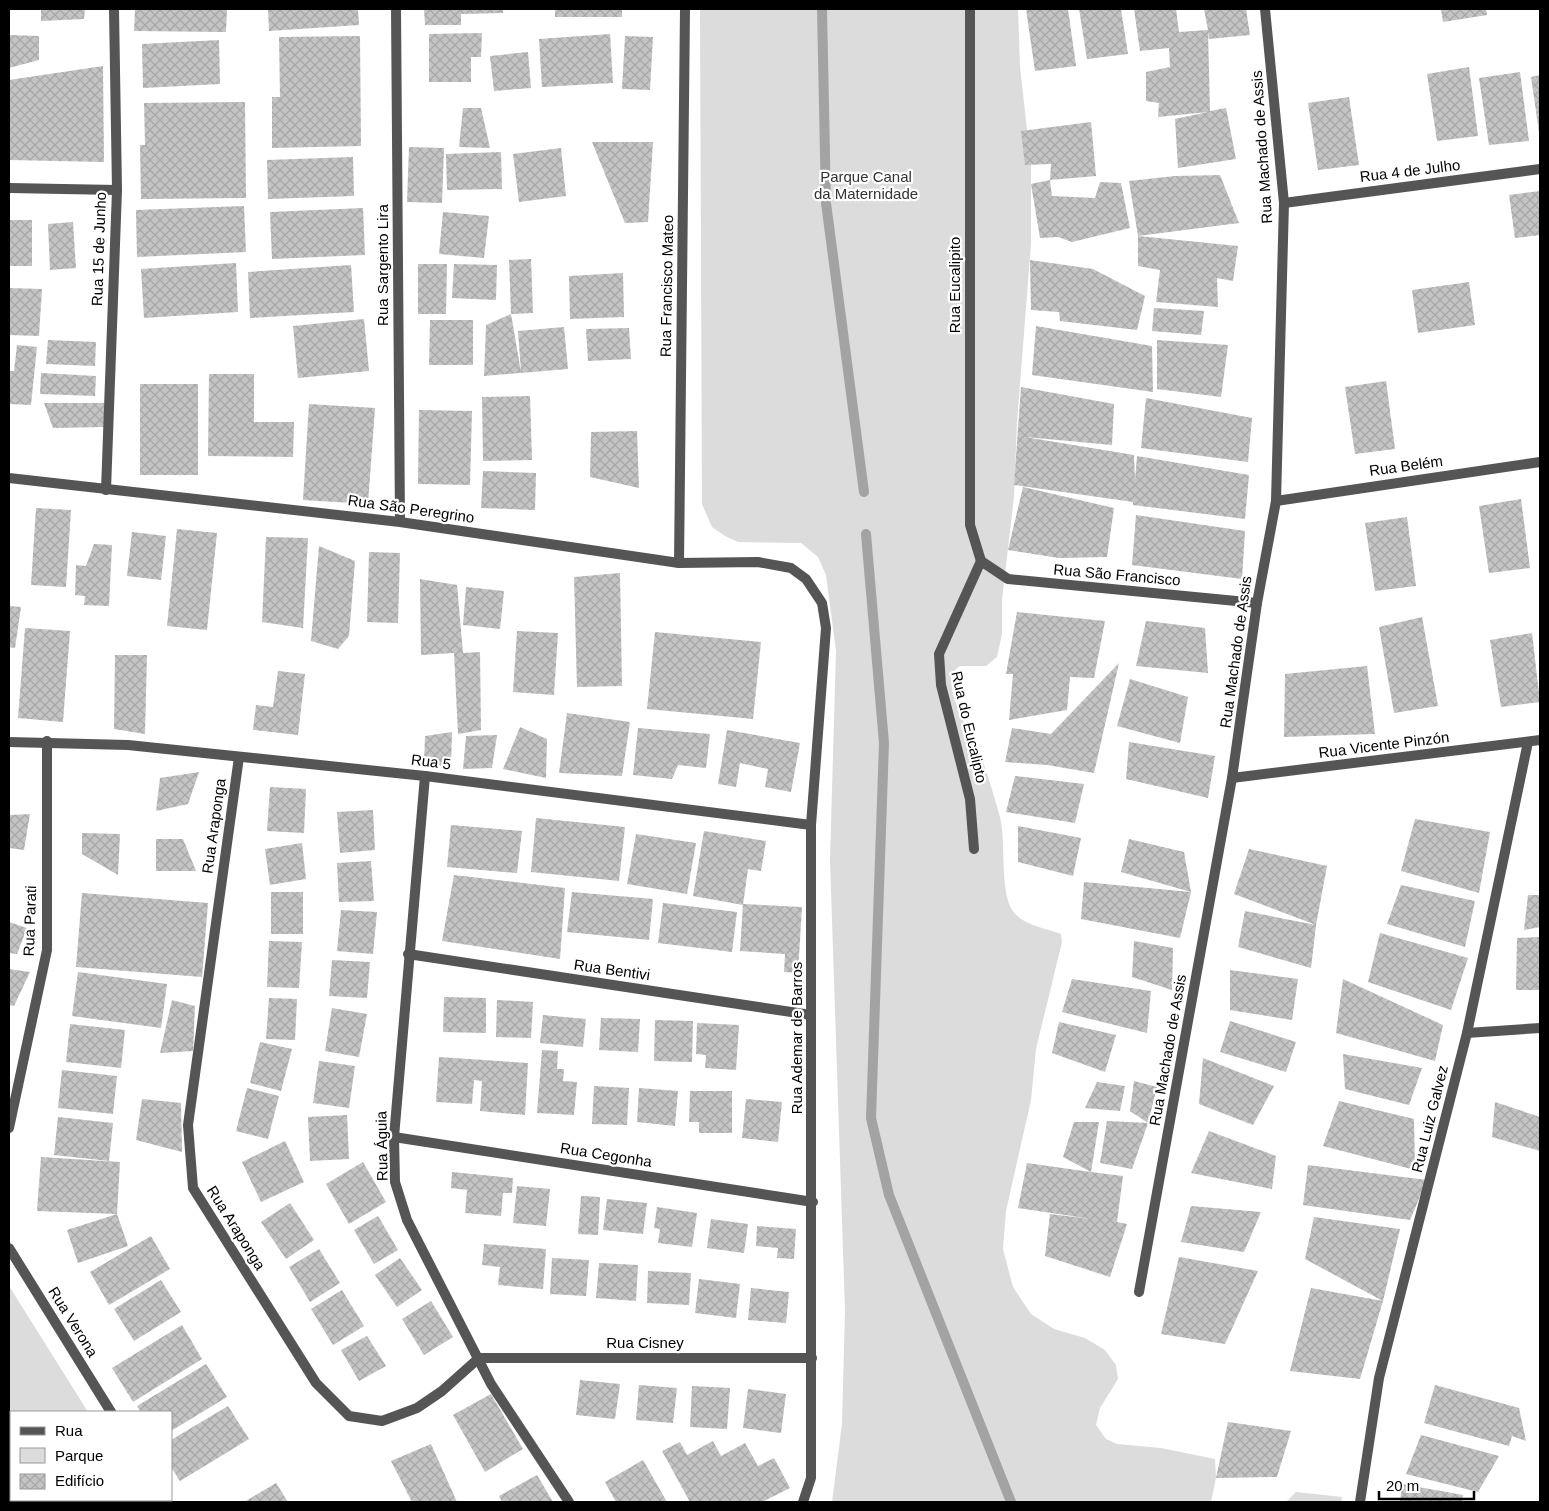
<svg xmlns="http://www.w3.org/2000/svg" width="1549" height="1511" viewBox="0 0 1549 1511" font-family="Helvetica,sans-serif">
<defs>
<pattern id="building-cross-hatch" width="8" height="8" patternUnits="userSpaceOnUse" patternTransform="scale(1.25)"><rect width="8" height="8" fill="#c4c4c4"/><path d="M0 0l8 8M0 8l8-8" fill="none" stroke="#a7a7a7"/></pattern>
</defs>
<rect width="100%" height="100%" fill="#fff"/>
<g fill="#dcdcdc">
<path d="M700,9H1018L1020,67L1031,165V244L1017,422L1014,497L1002,600V634L997,657L986,666H960L951,673C949,704 972,733 983,762C989,779 995,799 1000,817C1006,842 1000,886 1011,908C1021,926 1044,927 1061,934L1062,942L1036,1049L1031,1100L1006,1211L1003,1249L1013,1287L1031,1314L1054,1329L1085,1338L1105,1350L1116,1365L1118,1379L1100,1408L1096,1425L1106,1439L1117,1444L1161,1448L1215,1459L1216,1478L1211,1502H832L842,1424L845,1311L830,860L836,651L826,575L818,557L801,543L738,542L725,536L712,527L702,504Z"/>
<polygon points="9,1286 88,1412 11,1412 11,1500 80,1500 75,1502 9,1502"/>
<polygon points="1296,1492 1342,1497 1341,1502 1286,1502"/>
</g>
<g fill="none" stroke-linecap="round" stroke-linejoin="round">
<g stroke="#a3a3a3" stroke-width="10">
<polyline points="822,9 826,203 864,492"/>
<polyline points="866,534 884,743 871,1118 889,1195 1011,1502"/>
</g>
</g>
<g fill="url(#building-cross-hatch)">
<polygon points="41,9 85,9 84,19 41,21"/>
<polygon points="135,9 227,9 226,32 134,31"/>
<polygon points="268,9 358,9 359,25 269,31"/>
<polygon points="424,9 503,9 503,13 461,14 461,25 425,25"/>
<rect x="555" y="9" width="67" height="8"/>
<polygon points="1026,9 1068,9 1076,66 1035,71"/>
<polygon points="1079,9 1121,9 1128,54 1087,59"/>
<polygon points="1134,9 1176,9 1179,32 1208,30 1204,9 1246,9 1250,35 1209,39 1208,32 1210,111 1226,108 1236,159 1178,168 1175,119 1208,112 1158,117 1159,103 1146,101 1146,72 1170,67 1169,48 1140,51"/>
<polygon points="1441,9 1486,9 1487,15 1443,22"/>
<polygon points="482,33 481,57 471,57 471,82 429,82 429,34"/>
<polygon points="610,34 613,83 542,87 539,39"/>
<polygon points="9,35 39,36 39,60 9,68"/>
<polygon points="360,36 361,146 272,148 272,97 280,97 279,37"/>
<polygon points="625,36 653,37 650,90 622,89"/>
<polygon points="219,40 220,84 143,88 142,44"/>
<polygon points="528,52 531,88 494,91 490,56"/>
<polygon points="103,66 104,162 9,160 9,80"/>
<polygon points="1469,67 1478,136 1437,141 1427,74"/>
<polygon points="1520,72 1529,141 1489,145 1479,78"/>
<polygon points="1540,75 1540,132 1539,132 1531,77"/>
<polygon points="1349,97 1359,165 1318,170 1308,103"/>
<polygon points="245,102 246,198 141,199 140,145 145,145 144,103"/>
<polygon points="463,108 481,108 490,148 459,147"/>
<polygon points="1091,122 1096,176 1050,180 1051,164 1025,165 1021,131"/>
<polygon points="592,142 653,142 648,222 625,223"/>
<polygon points="409,147 444,148 442,203 407,202"/>
<polygon points="561,148 566,196 519,202 513,154"/>
<polygon points="501,152 502,189 447,190 446,154"/>
<polygon points="353,157 354,196 268,199 267,160"/>
<polygon points="1220,175 1239,223 1138,236 1129,181 1175,176"/>
<polygon points="1050,180 1052,196 1095,198 1100,182 1121,183 1130,228 1072,242 1058,237 1040,238 1031,184"/>
<polygon points="1540,191 1540,235 1515,238 1509,195"/>
<polygon points="244,206 246,252 137,257 136,210"/>
<polygon points="363,208 365,255 272,259 270,212"/>
<polygon points="443,212 489,216 484,258 439,254"/>
<rect x="9" y="220" width="23" height="46"/>
<polygon points="73,222 76,268 50,270 48,224"/>
<polygon points="1138,236 1238,246 1233,281 1217,278 1218,307 1156,302 1160,270 1138,266"/>
<polygon points="531,259 533,313 511,314 509,260"/>
<polygon points="1030,260 1093,269 1145,296 1137,330 1060,321 1059,312 1031,310"/>
<polygon points="236,263 238,312 144,318 141,269"/>
<polygon points="418,264 447,264 446,314 418,314"/>
<polygon points="454,264 497,265 496,300 452,298"/>
<polygon points="351,265 354,312 250,318 248,272"/>
<polygon points="623,273 624,317 570,319 569,276"/>
<polygon points="1469,282 1475,325 1418,333 1412,290"/>
<polygon points="9,288 42,289 39,336 9,335"/>
<polygon points="1154,308 1204,311 1201,335 1152,331"/>
<polygon points="511,314 521,372 518,331 564,327 568,369 484,376 486,325"/>
<polygon points="364,319 369,371 298,378 293,326"/>
<polygon points="430,320 473,320 473,365 429,365"/>
<polygon points="1036,326 1152,346 1153,392 1032,375"/>
<polygon points="629,328 631,359 588,361 586,329"/>
<polygon points="48,340 96,342 95,366 46,364"/>
<polygon points="1157,340 1228,345 1221,397 1157,389"/>
<polygon points="17,345 37,347 31,405 9,404 9,371 14,371"/>
<polygon points="41,373 96,376 95,396 40,394"/>
<polygon points="209,374 254,374 254,422 294,422 293,457 208,456"/>
<polygon points="1386,381 1395,449 1355,454 1345,387"/>
<rect x="140" y="384" width="58" height="91"/>
<polygon points="1021,387 1114,404 1112,445 1025,437 1134,455 1135,480 1137,456 1249,475 1245,519 1133,505 1133,502 1014,485"/>
<polygon points="530,396 532,460 483,461 482,397"/>
<polygon points="1146,398 1252,418 1248,462 1141,448"/>
<polygon points="44,403 104,403 104,427 53,428"/>
<polygon points="309,404 375,408 368,504 303,500"/>
<polygon points="419,410 472,411 470,485 418,484"/>
<polygon points="637,431 639,488 590,477 591,432"/>
<polygon points="483,471 536,473 535,510 481,508"/>
<polygon points="1023,487 1114,508 1107,557 1059,558 1008,550"/>
<polygon points="1521,499 1530,568 1489,573 1479,506"/>
<polygon points="36,508 71,510 66,587 31,585"/>
<polygon points="1136,515 1245,531 1242,579 1132,565"/>
<polygon points="1407,517 1416,586 1375,591 1365,523"/>
<polygon points="177,529 217,533 207,630 167,626"/>
<polygon points="132,532 166,536 161,580 127,576"/>
<polygon points="266,537 308,538 303,628 262,622"/>
<polygon points="94,544 112,545 109,606 84,605 85,596 75,595 76,565 86,566"/>
<polygon points="319,546 355,561 349,636 338,649 311,641"/>
<polygon points="369,552 400,553 398,623 367,622"/>
<polygon points="620,573 622,686 577,687 574,577"/>
<polygon points="420,579 457,585 463,653 480,652 481,730 458,734 454,653 421,655"/>
<polygon points="466,587 504,591 500,629 463,625"/>
<polygon points="9,606 21,607 15,648 9,647"/>
<polygon points="1017,612 1105,621 1094,678 1070,677 1067,710 1009,720 1013,674 1006,674"/>
<polygon points="1422,617 1438,706 1394,713 1379,627"/>
<polygon points="1146,621 1205,628 1208,673 1136,666"/>
<polygon points="25,628 70,631 63,722 18,718"/>
<polygon points="517,631 558,633 554,695 513,692"/>
<polygon points="655,632 761,642 753,719 647,709"/>
<polygon points="1532,633 1540,702 1501,707 1490,640"/>
<polygon points="115,655 147,655 145,734 114,729"/>
<polygon points="1119,663 1094,773 1047,765 1005,762 1012,728 1051,734"/>
<polygon points="1367,666 1375,734 1284,737 1285,674"/>
<polygon points="278,671 305,674 298,735 253,730 256,705 273,707"/>
<polygon points="1130,679 1188,697 1180,743 1117,726"/>
<polygon points="567,713 630,722 622,776 559,773"/>
<polygon points="520,727 547,739 546,778 503,769"/>
<polygon points="638,728 710,734 706,768 678,765 672,779 633,775"/>
<polygon points="727,730 800,743 791,792 765,787 768,769 740,763 736,787 718,784"/>
<polygon points="452,732 451,767 424,764 425,736"/>
<polygon points="497,735 492,768 463,769 466,736"/>
<polygon points="1129,742 1215,756 1208,798 1126,779"/>
<polygon points="199,772 188,804 156,811 160,778"/>
<polygon points="1015,776 1084,784 1075,823 1006,812"/>
<polygon points="270,787 306,789 304,833 267,831"/>
<polygon points="373,810 375,850 340,853 337,812"/>
<polygon points="30,814 24,850 9,848 9,815"/>
<polygon points="536,818 625,827 619,881 531,872"/>
<polygon points="1415,819 1490,832 1479,893 1401,871"/>
<polygon points="451,825 522,831 517,873 447,867"/>
<polygon points="1018,826 1081,838 1073,876 1018,862"/>
<polygon points="704,831 766,841 761,871 748,869 743,905 693,896"/>
<polygon points="82,833 120,834 118,875 82,854"/>
<polygon points="636,834 696,843 687,894 627,884"/>
<polygon points="156,839 183,839 196,871 156,871"/>
<polygon points="1129,839 1184,852 1191,892 1121,872"/>
<polygon points="302,843 306,879 270,885 265,849"/>
<polygon points="1249,849 1327,866 1316,925 1311,968 1238,947 1245,911 1316,925 1234,894"/>
<polygon points="371,861 374,901 339,902 337,863"/>
<polygon points="454,875 565,888 560,959 442,941"/>
<polygon points="1084,882 1191,892 1180,938 1081,919"/>
<polygon points="1401,885 1475,901 1465,947 1387,924"/>
<rect x="271" y="892" width="32" height="42"/>
<polygon points="572,892 653,899 649,940 567,932"/>
<polygon points="82,893 208,903 202,977 76,967"/>
<polygon points="1528,895 1540,895 1540,927 1524,930"/>
<polygon points="663,903 737,912 732,952 658,943"/>
<polygon points="743,904 802,907 798,973 784,972 785,954 740,951"/>
<polygon points="341,910 377,912 373,954 337,951"/>
<polygon points="9,922 27,928 17,954 9,953"/>
<polygon points="1380,933 1468,958 1451,1010 1368,982"/>
<polygon points="1540,937 1540,990 1516,990 1517,938"/>
<polygon points="269,941 302,942 299,988 267,987"/>
<polygon points="1134,941 1173,948 1172,990 1132,977"/>
<polygon points="332,960 370,962 367,998 329,996"/>
<polygon points="9,969 30,972 14,1006 9,1005"/>
<polygon points="1230,970 1298,979 1292,1020 1230,1010"/>
<polygon points="78,972 167,984 161,1028 72,1016"/>
<polygon points="1072,979 1151,991 1147,1033 1062,1012"/>
<polygon points="1343,979 1443,1025 1435,1061 1336,1033"/>
<polygon points="444,997 486,998 486,1033 443,1032"/>
<polygon points="269,998 297,999 295,1040 266,1039"/>
<polygon points="172,1000 195,1006 193,1051 160,1053"/>
<polygon points="497,1000 533,1002 531,1038 496,1037"/>
<polygon points="332,1008 367,1014 359,1057 325,1051"/>
<polygon points="543,1015 586,1019 583,1047 540,1043"/>
<polygon points="601,1018 640,1019 638,1052 599,1050"/>
<polygon points="655,1020 693,1021 692,1062 654,1061"/>
<polygon points="1230,1021 1296,1042 1286,1072 1220,1052"/>
<polygon points="1059,1022 1116,1035 1105,1072 1052,1053"/>
<polygon points="697,1023 739,1025 736,1070 705,1068 706,1055 696,1054"/>
<polygon points="70,1024 125,1030 121,1068 66,1062"/>
<polygon points="260,1042 292,1049 281,1091 250,1083"/>
<polygon points="542,1050 558,1051 557,1069 564,1069 563,1081 577,1082 574,1115 537,1113"/>
<polygon points="1343,1054 1422,1068 1409,1105 1345,1089"/>
<polygon points="439,1057 528,1063 525,1115 480,1111 482,1081 474,1080 472,1104 436,1102"/>
<polygon points="1203,1058 1274,1086 1253,1125 1199,1104"/>
<polygon points="319,1061 355,1066 349,1108 313,1103"/>
<polygon points="62,1070 117,1076 113,1114 58,1108"/>
<polygon points="1134,1081 1157,1087 1148,1123 1132,1169 1100,1163 1107,1121 1148,1123 1130,1111"/>
<polygon points="1097,1082 1125,1086 1120,1111 1085,1108"/>
<polygon points="594,1086 629,1088 627,1125 592,1124"/>
<polygon points="247,1088 279,1096 268,1139 236,1131"/>
<polygon points="639,1088 678,1091 675,1126 637,1122"/>
<polygon points="690,1091 732,1091 732,1133 699,1133 699,1122 689,1122"/>
<polygon points="142,1099 181,1103 182,1152 136,1140"/>
<polygon points="746,1099 782,1102 778,1142 742,1138"/>
<polygon points="1339,1101 1414,1119 1415,1170 1323,1146"/>
<polygon points="1495,1102 1540,1117 1540,1151 1492,1137"/>
<polygon points="347,1115 349,1159 310,1161 308,1117"/>
<polygon points="58,1117 113,1123 109,1161 54,1155"/>
<polygon points="1074,1122 1099,1122 1091,1172 1123,1176 1117,1222 1127,1224 1110,1277 1045,1256 1050,1214 1092,1219 1018,1208 1027,1163 1091,1172 1063,1157"/>
<polygon points="1209,1131 1276,1156 1272,1189 1191,1173"/>
<polygon points="285,1141 304,1182 261,1202 242,1162"/>
<polygon points="41,1157 120,1162 117,1214 128,1246 78,1263 67,1230 117,1214 37,1211"/>
<polygon points="363,1162 386,1202 349,1224 326,1184"/>
<polygon points="1308,1165 1427,1180 1410,1220 1303,1205"/>
<polygon points="452,1172 513,1178 512,1193 503,1193 501,1216 465,1213 467,1190 451,1188"/>
<polygon points="517,1186 550,1189 546,1226 513,1223"/>
<polygon points="581,1196 600,1197 598,1235 578,1234"/>
<polygon points="607,1199 647,1203 643,1234 603,1230"/>
<polygon points="290,1203 314,1240 286,1259 261,1222"/>
<polygon points="1191,1206 1261,1212 1244,1252 1181,1242"/>
<polygon points="657,1207 697,1213 692,1247 658,1243 660,1229 654,1228"/>
<polygon points="378,1216 398,1250 374,1264 354,1230"/>
<polygon points="1314,1217 1400,1229 1383,1301 1360,1379 1290,1371 1311,1288 1383,1301 1305,1259"/>
<polygon points="711,1219 748,1224 744,1253 707,1248"/>
<polygon points="757,1226 796,1229 794,1259 777,1258 778,1248 756,1246"/>
<polygon points="151,1236 170,1269 109,1305 90,1272"/>
<polygon points="484,1244 546,1249 543,1289 498,1285 500,1267 482,1265"/>
<polygon points="319,1249 340,1283 310,1302 289,1267"/>
<polygon points="1179,1257 1258,1271 1225,1344 1161,1334"/>
<polygon points="400,1258 422,1290 397,1307 375,1275"/>
<polygon points="552,1258 589,1260 586,1296 550,1294"/>
<polygon points="599,1263 638,1265 636,1301 596,1298"/>
<polygon points="648,1271 691,1273 689,1305 647,1303"/>
<polygon points="699,1279 740,1284 736,1318 695,1313"/>
<polygon points="161,1280 181,1312 134,1341 114,1309"/>
<polygon points="751,1288 789,1292 786,1323 748,1320"/>
<polygon points="342,1290 364,1326 333,1345 311,1309"/>
<polygon points="431,1301 453,1337 424,1355 402,1319"/>
<polygon points="182,1325 202,1359 133,1402 112,1368"/>
<polygon points="367,1336 386,1366 359,1381 341,1350"/>
<polygon points="206,1364 227,1397 171,1431 171,1412 141,1412 137,1406"/>
<polygon points="580,1380 620,1384 615,1419 576,1415"/>
<polygon points="639,1385 677,1388 673,1423 636,1420"/>
<polygon points="1435,1385 1519,1408 1526,1441 1512,1436 1509,1446 1424,1423"/>
<polygon points="692,1386 730,1388 727,1429 690,1427"/>
<polygon points="748,1389 786,1394 781,1433 743,1428"/>
<polygon points="491,1394 523,1449 485,1472 453,1415"/>
<polygon points="228,1406 249,1439 180,1481 171,1467 171,1440"/>
<polygon points="1228,1422 1291,1431 1277,1477 1216,1478"/>
<polygon points="1421,1435 1499,1456 1478,1492 1406,1474"/>
<polygon points="713,1441 721,1456 745,1443 758,1466 774,1458 790,1488 762,1502 690,1502 662,1451 680,1442 687,1455"/>
<polygon points="431,1444 457,1502 412,1502 391,1461"/>
<polygon points="643,1460 667,1502 616,1502 605,1482"/>
<polygon points="537,1475 553,1502 502,1502 499,1496"/>
<polygon points="276,1483 288,1502 244,1502"/>
<polygon points="1402,1484 1463,1495 1462,1502 1400,1502"/>
</g>
<g fill="none" stroke-linecap="round" stroke-linejoin="round">
<g stroke="#555" stroke-width="10">
<polyline points="396,9 400,522"/>
<polyline points="970,9 970,525 981,561"/>
<polyline points="9,188 117,190"/>
<polyline points="1284,203 1540,169"/>
<polyline points="9,478 400,522 679,563 758,562 791,568 806,579 822,603 826,628 811,825 811,1478 803,1502"/>
<polyline points="106,490 117,190 114,9"/>
<polyline points="1276,501 1540,462"/>
<polyline points="981,561 1008,579 1257,603"/>
<polyline points="679,563 685,9"/>
<polyline points="9,742 128,745 425,776 811,825"/>
<polyline points="239,757 188,1125 193,1188 316,1383 349,1416 382,1421 417,1408 442,1391 479,1358 812,1358"/>
<polyline points="425,776 394,1137 395,1182 407,1220 491,1384 569,1502"/>
<polyline points="1232,778 1540,740"/>
<polyline points="974,849 970,799 941,685 939,654 981,561"/>
<polyline points="408,954 811,1015"/>
<polyline points="1467,1033 1540,1028"/>
<polyline points="9,1128 47,950 47,741"/>
<polyline points="394,1137 813,1202"/>
<polyline points="9,1248 111,1412"/>
<polyline points="1139,1292 1232,778 1257,603 1276,501 1284,203 1265,9"/>
<polyline points="165,1500 166,1502"/>
<polyline points="121,1502 126,1500"/>
<polyline points="1360,1502 1379,1378 1467,1033 1528,742"/>
</g>
</g>
<g text-anchor="middle" stroke-width="4.5" stroke-linejoin="round" paint-order="stroke">
<g font-size="15" fill="#000" stroke="#fff">
<text transform="translate(1262 147) rotate(-94)" y="5">Rua Machado de Assis</text>
<text transform="translate(1410 171) rotate(-7)" y="5">Rua 4 de Julho</text>
<text transform="translate(99 249) rotate(-88)" y="5">Rua 15 de Junho</text>
<text transform="translate(383 265) rotate(-90)" y="5">Rua Sargento Lira</text>
<text transform="translate(955 285) rotate(-90)" y="5">Rua Eucalipito</text>
<text transform="translate(667 286) rotate(-89)" y="5">Rua Francisco Mateo</text>
<text transform="translate(1406 466) rotate(-8)" y="5">Rua Belém</text>
<text transform="translate(411 509) rotate(8)" y="5">Rua São Peregrino</text>
<text transform="translate(1117 575) rotate(5)" y="5">Rua São Francisco</text>
<text transform="translate(1236 652) rotate(-82)" y="5">Rua Machado de Assis</text>
<text transform="translate(969 727) rotate(77)" y="5">Rua do Eucalipto</text>
<text transform="translate(1384 745) rotate(-7)" y="5">Rua Vicente Pinzón</text>
<text transform="translate(431 762) rotate(7)" y="5">Rua 5</text>
<text transform="translate(214 826) rotate(-82)" y="5">Rua Araponga</text>
<text transform="translate(30 921) rotate(-88)" y="5">Rua Parati</text>
<text transform="translate(612 970) rotate(8)" y="5">Rua Bentivi</text>
<text transform="translate(797 1038) rotate(-90)" y="5">Rua Ademar de Barros</text>
<text transform="translate(1168 1050) rotate(-80)" y="5">Rua Machado de Assis</text>
<text transform="translate(1430 1119) rotate(-76)" y="5">Rua Luiz Galvez</text>
<text transform="translate(382 1146) rotate(-91)" y="5">Rua Águia</text>
<text transform="translate(606 1155) rotate(9)" y="5">Rua Cegonha</text>
<text transform="translate(236 1228) rotate(58)" y="5">Rua Araponga</text>
<text transform="translate(73 1322) rotate(58)" y="5">Rua Verona</text>
<text x="645" y="1348">Rua Cisney</text>
</g>
<g font-size="15" fill="#333" stroke="#fff">
<text x="866" y="182">Parque Canal<tspan x="866" dy="17">da Maternidade</tspan></text>
</g>
</g>
<rect width="1549" height="1511" fill="none" stroke="#000000" stroke-width="20"/>
<rect x="10" y="1411" width="162" height="90" fill="#ffffff" stroke="#999999"/>
<rect x="20" y="1427" width="25" height="8" fill="#555555" stroke="#999999"/>
<text x="55" y="1436" font-size="15" fill="#000000">Rua</text>
<rect x="20" y="1448" width="25" height="15" fill="#dcdcdc" stroke="#999999"/>
<text x="55" y="1461" font-size="15" fill="#000000">Parque</text>
<rect x="20" y="1474" width="25" height="15" fill="url(#building-cross-hatch)" stroke="#999999"/>
<text x="55" y="1486" font-size="15" fill="#000000">Edifício</text>
<path d="M1379 1491v8h95v-8" fill="none" stroke="#000000" stroke-width="2.5"/>
<text x="1386" y="1491" font-size="15" fill="#000000" stroke="#ffffff" stroke-width="4" paint-order="stroke">20 m</text>
</svg>
